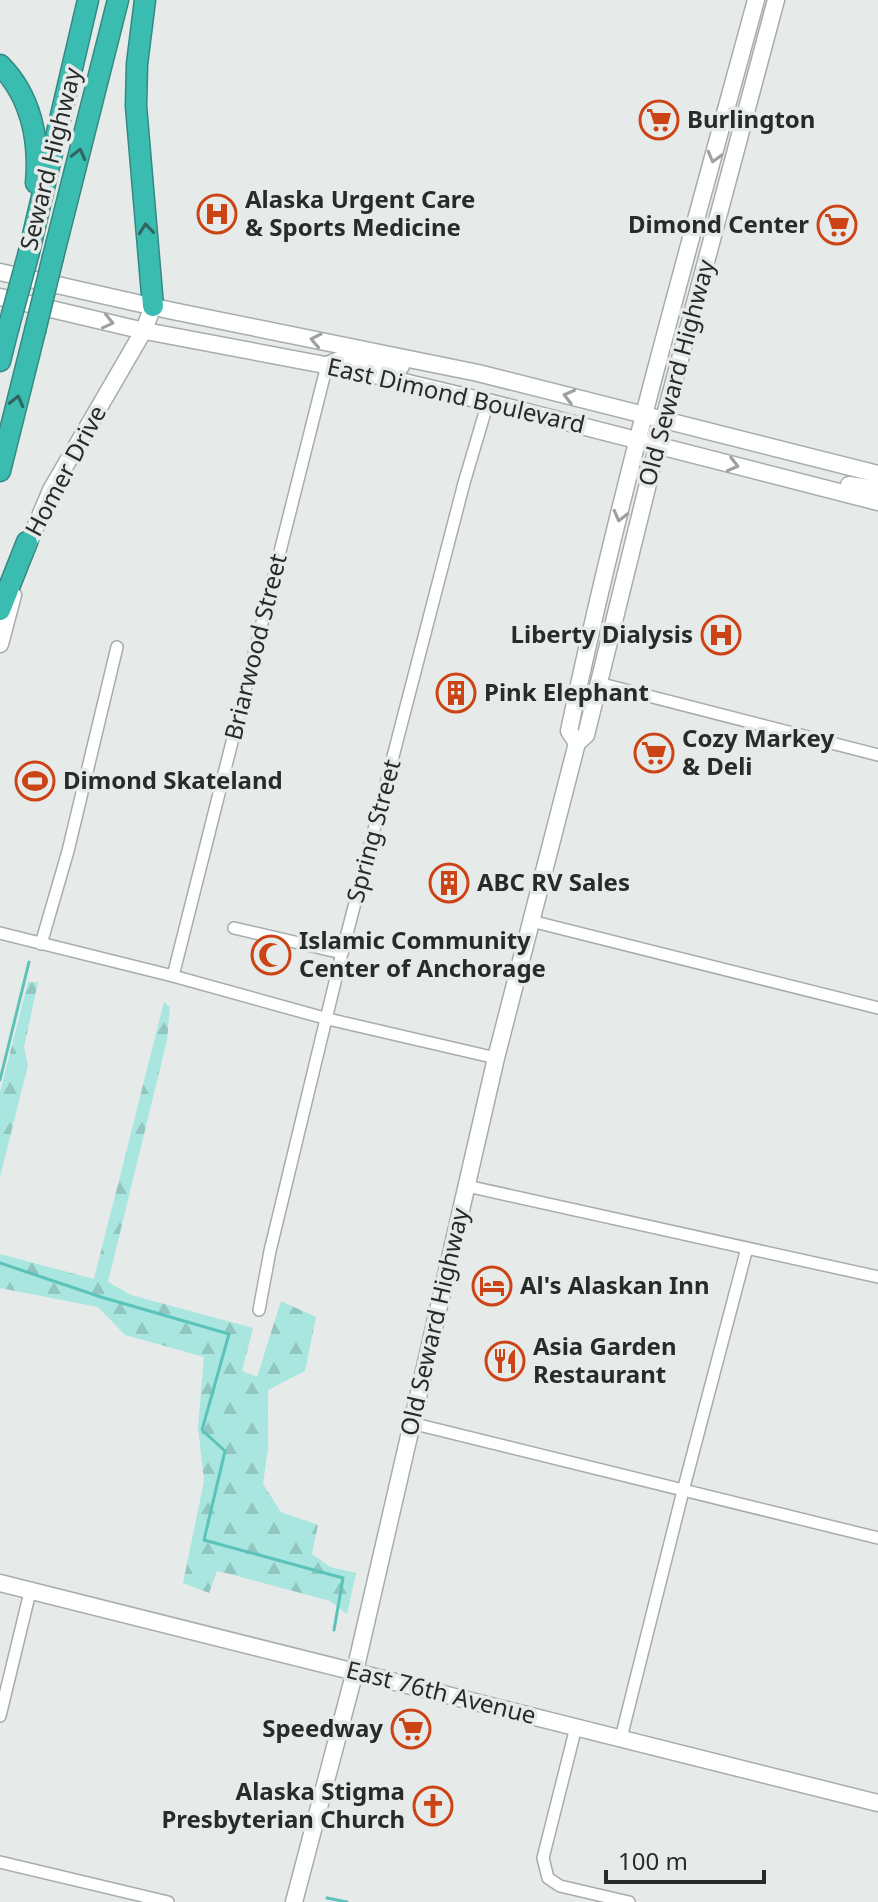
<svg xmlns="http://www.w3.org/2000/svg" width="878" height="1902" viewBox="0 0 878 1902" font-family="'Noto Sans',sans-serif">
<defs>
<pattern id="forest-firs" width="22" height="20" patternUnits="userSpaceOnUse" patternTransform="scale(2)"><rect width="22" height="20" fill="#a8e6df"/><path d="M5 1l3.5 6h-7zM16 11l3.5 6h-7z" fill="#91c5c0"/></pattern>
</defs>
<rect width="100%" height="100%" fill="#e6ebea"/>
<g fill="url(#forest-firs)">
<polygon points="28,982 38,982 24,1047 28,1065 0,1177 0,1092"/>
<polygon points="164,1002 170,1007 167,1040 108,1282 131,1295 253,1328 242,1371 257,1377 281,1301 316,1317 305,1371 268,1390 268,1448 263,1484 281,1512 318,1525 312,1554 330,1567 356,1573 347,1614 330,1601 226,1573 217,1571 209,1593 183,1583 204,1481 198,1427 204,1357 125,1335 98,1307 0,1288 0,1254 94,1279"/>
</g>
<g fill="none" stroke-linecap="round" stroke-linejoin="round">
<g stroke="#5bc3ba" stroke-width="3">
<polyline points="0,1080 29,962"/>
<polyline points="0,1263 101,1297 229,1334 202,1430 225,1451 204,1540 343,1578 334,1630"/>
<polyline points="327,1898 347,1902"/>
</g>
<g stroke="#a7acac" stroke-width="14">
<g id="street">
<polyline points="598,683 878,755"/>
<polyline points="531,921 878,1008"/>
<polyline points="234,928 342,953"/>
<polyline points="0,933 173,976 328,1019 496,1058"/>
<polyline points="41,944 68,851 117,647"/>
<polyline points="173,976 327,365"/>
<polyline points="467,1186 878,1277"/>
<polyline points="259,1310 270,1251 342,953 464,483 488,402"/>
<polyline points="411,1423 878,1538"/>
<polyline points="0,1716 30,1592"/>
<polyline points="576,1727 543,1858 548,1878 560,1886 629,1902"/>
<polyline points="621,1738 683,1491 747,1248"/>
<polyline points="0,1862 168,1902"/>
</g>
</g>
<g stroke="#a7acac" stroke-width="19">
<g id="secondary">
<polyline points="0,272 168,310 478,373 878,474"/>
<polyline points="0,297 140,330 362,372 488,402 878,502"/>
<polyline points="327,365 346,357 401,366"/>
<polyline points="849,485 878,489"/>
<polyline points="24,554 51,490 144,330 153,306"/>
<polyline points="0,644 13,595"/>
<path d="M577,743L569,731C621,485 690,242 756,0"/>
<polyline points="0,1583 878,1803"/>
<polyline points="294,1902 355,1671 496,1058 577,743 586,735 664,419 776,0"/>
</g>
</g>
<g stroke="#358982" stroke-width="23">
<g id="highway">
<polyline points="145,0 137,64 136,106 153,306"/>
<path d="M0,65C31,96 40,140 36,183"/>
<polyline points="29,252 88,0"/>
<polyline points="53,257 118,0"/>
<polyline points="0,361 8,329"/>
<polyline points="0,471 35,331"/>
<polyline points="0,610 27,542"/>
</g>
</g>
<use href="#street" stroke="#fff" stroke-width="11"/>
<use href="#secondary" stroke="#fff" stroke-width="16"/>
<use href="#highway" stroke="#3bbcb1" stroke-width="20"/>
<g stroke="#358982" stroke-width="23" stroke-linecap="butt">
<g id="highway-bridge">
<polyline points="8,329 29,252"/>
<polyline points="35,331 53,257"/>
</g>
</g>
<use href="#highway-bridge" stroke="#3bbcb1" stroke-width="20"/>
</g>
<defs><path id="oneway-chevron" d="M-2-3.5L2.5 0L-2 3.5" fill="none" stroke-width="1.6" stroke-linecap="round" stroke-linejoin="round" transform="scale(2)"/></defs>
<g stroke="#306561">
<use href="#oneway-chevron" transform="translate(79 154) rotate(-76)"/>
<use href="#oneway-chevron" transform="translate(146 229) rotate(-96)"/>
<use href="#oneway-chevron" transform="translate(17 401) rotate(-76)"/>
</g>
<g stroke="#9fa0a0">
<use href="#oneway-chevron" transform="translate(714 157) rotate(105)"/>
<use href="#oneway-chevron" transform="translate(108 322) rotate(13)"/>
<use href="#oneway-chevron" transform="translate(316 340) rotate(-169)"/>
<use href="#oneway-chevron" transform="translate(569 396) rotate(-166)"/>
<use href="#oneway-chevron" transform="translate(733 465) rotate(14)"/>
<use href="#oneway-chevron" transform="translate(620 516) rotate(104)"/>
</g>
<defs>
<g id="supermarket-ring" transform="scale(2)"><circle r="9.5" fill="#e6ebea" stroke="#cc4415" stroke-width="1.5"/><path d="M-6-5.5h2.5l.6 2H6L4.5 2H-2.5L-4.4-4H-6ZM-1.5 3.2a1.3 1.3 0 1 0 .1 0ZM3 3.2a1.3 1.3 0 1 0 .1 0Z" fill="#cc4415"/></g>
<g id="hospital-ring" transform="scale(2)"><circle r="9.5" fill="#e6ebea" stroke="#cc4415" stroke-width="1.5"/><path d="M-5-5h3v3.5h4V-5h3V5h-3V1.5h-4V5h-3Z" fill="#cc4415"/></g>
<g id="building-ring" transform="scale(2)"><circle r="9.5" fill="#e6ebea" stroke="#cc4415" stroke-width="1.5"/><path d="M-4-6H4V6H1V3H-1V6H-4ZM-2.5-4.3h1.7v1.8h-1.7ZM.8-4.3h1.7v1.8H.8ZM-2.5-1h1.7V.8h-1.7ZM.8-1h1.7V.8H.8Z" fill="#cc4415"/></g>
<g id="stadium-ring" transform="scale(2)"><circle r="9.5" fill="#e6ebea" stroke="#cc4415" stroke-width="1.5"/><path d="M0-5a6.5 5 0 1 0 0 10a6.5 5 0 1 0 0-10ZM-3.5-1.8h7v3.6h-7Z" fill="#cc4415"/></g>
<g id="mosque-ring" transform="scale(2)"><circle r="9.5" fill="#e6ebea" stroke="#cc4415" stroke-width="1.5"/><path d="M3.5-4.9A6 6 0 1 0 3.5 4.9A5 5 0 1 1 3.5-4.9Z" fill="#cc4415"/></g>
<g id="hotel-ring" transform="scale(2)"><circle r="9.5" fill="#e6ebea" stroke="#cc4415" stroke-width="1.5"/><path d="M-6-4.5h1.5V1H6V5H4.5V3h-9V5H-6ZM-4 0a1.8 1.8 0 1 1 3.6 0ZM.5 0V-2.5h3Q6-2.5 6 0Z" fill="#cc4415"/></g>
<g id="restaurant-ring" transform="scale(2)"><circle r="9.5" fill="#e6ebea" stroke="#cc4415" stroke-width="1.5"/><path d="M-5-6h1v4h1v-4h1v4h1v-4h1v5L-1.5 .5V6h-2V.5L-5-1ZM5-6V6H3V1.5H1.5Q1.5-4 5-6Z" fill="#cc4415"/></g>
<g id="church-ring" transform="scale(2)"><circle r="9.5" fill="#e6ebea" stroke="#cc4415" stroke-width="1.5"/><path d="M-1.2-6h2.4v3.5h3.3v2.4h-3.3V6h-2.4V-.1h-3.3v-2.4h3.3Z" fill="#cc4415"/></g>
</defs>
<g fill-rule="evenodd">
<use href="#supermarket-ring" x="659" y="120"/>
<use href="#hospital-ring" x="217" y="214"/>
<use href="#supermarket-ring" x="837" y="225"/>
<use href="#hospital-ring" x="721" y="635"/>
<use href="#building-ring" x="456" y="693"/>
<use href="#supermarket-ring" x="654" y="753"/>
<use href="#stadium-ring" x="35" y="781"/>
<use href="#building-ring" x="449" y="883"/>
<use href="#mosque-ring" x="271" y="955"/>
<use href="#hotel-ring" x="492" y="1286"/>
<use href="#restaurant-ring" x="505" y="1361"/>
<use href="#supermarket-ring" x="411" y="1729"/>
<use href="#church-ring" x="433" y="1806"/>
</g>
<g text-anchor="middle" stroke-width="7" stroke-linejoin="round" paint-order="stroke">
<g font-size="24" font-weight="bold" fill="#292b2b" stroke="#e6ebea" text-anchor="start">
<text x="687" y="128">Burlington</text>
<text x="245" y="208">Alaska Urgent Care<tspan x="245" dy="28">&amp; Sports Medicine</tspan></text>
<text x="809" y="233" text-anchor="end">Dimond Center</text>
<text x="693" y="643" text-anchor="end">Liberty Dialysis</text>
<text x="484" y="701">Pink Elephant</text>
<text x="682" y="747">Cozy Markey<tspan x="682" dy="28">&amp; Deli</tspan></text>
<text x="63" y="789">Dimond Skateland</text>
<text x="477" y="891">ABC RV Sales</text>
<text x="299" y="949">Islamic Community<tspan x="299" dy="28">Center of Anchorage</tspan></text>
<text x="520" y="1294">Al's Alaskan Inn</text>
<text x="533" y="1355">Asia Garden<tspan x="533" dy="28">Restaurant</tspan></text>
<text x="383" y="1737" text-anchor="end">Speedway</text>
<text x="405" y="1800" text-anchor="end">Alaska Stigma<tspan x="405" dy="28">Presbyterian Church</tspan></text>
</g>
<g font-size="24" fill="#292b2b" stroke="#e6ebea">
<text transform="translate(51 159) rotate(-76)" y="8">Seward Highway</text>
<text transform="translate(677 373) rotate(-75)" y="8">Old Seward Highway</text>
<text transform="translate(456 396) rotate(13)" y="8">East Dimond Boulevard</text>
<text transform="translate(66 471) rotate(-62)" y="8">Homer Drive</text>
<text transform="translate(256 647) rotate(-76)" y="8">Briarwood Street</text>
<text transform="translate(374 831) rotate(-75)" y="8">Spring Street</text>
<text transform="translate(435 1322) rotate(-77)" y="8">Old Seward Highway</text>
<text transform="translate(441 1693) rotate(14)" y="8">East 76th Avenue</text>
</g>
</g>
<path d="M606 1870v12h158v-12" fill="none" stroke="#292b2b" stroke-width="4"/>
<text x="618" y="1870" font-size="24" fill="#292b2b" stroke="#e6ebea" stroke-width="6" paint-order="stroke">100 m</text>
</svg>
